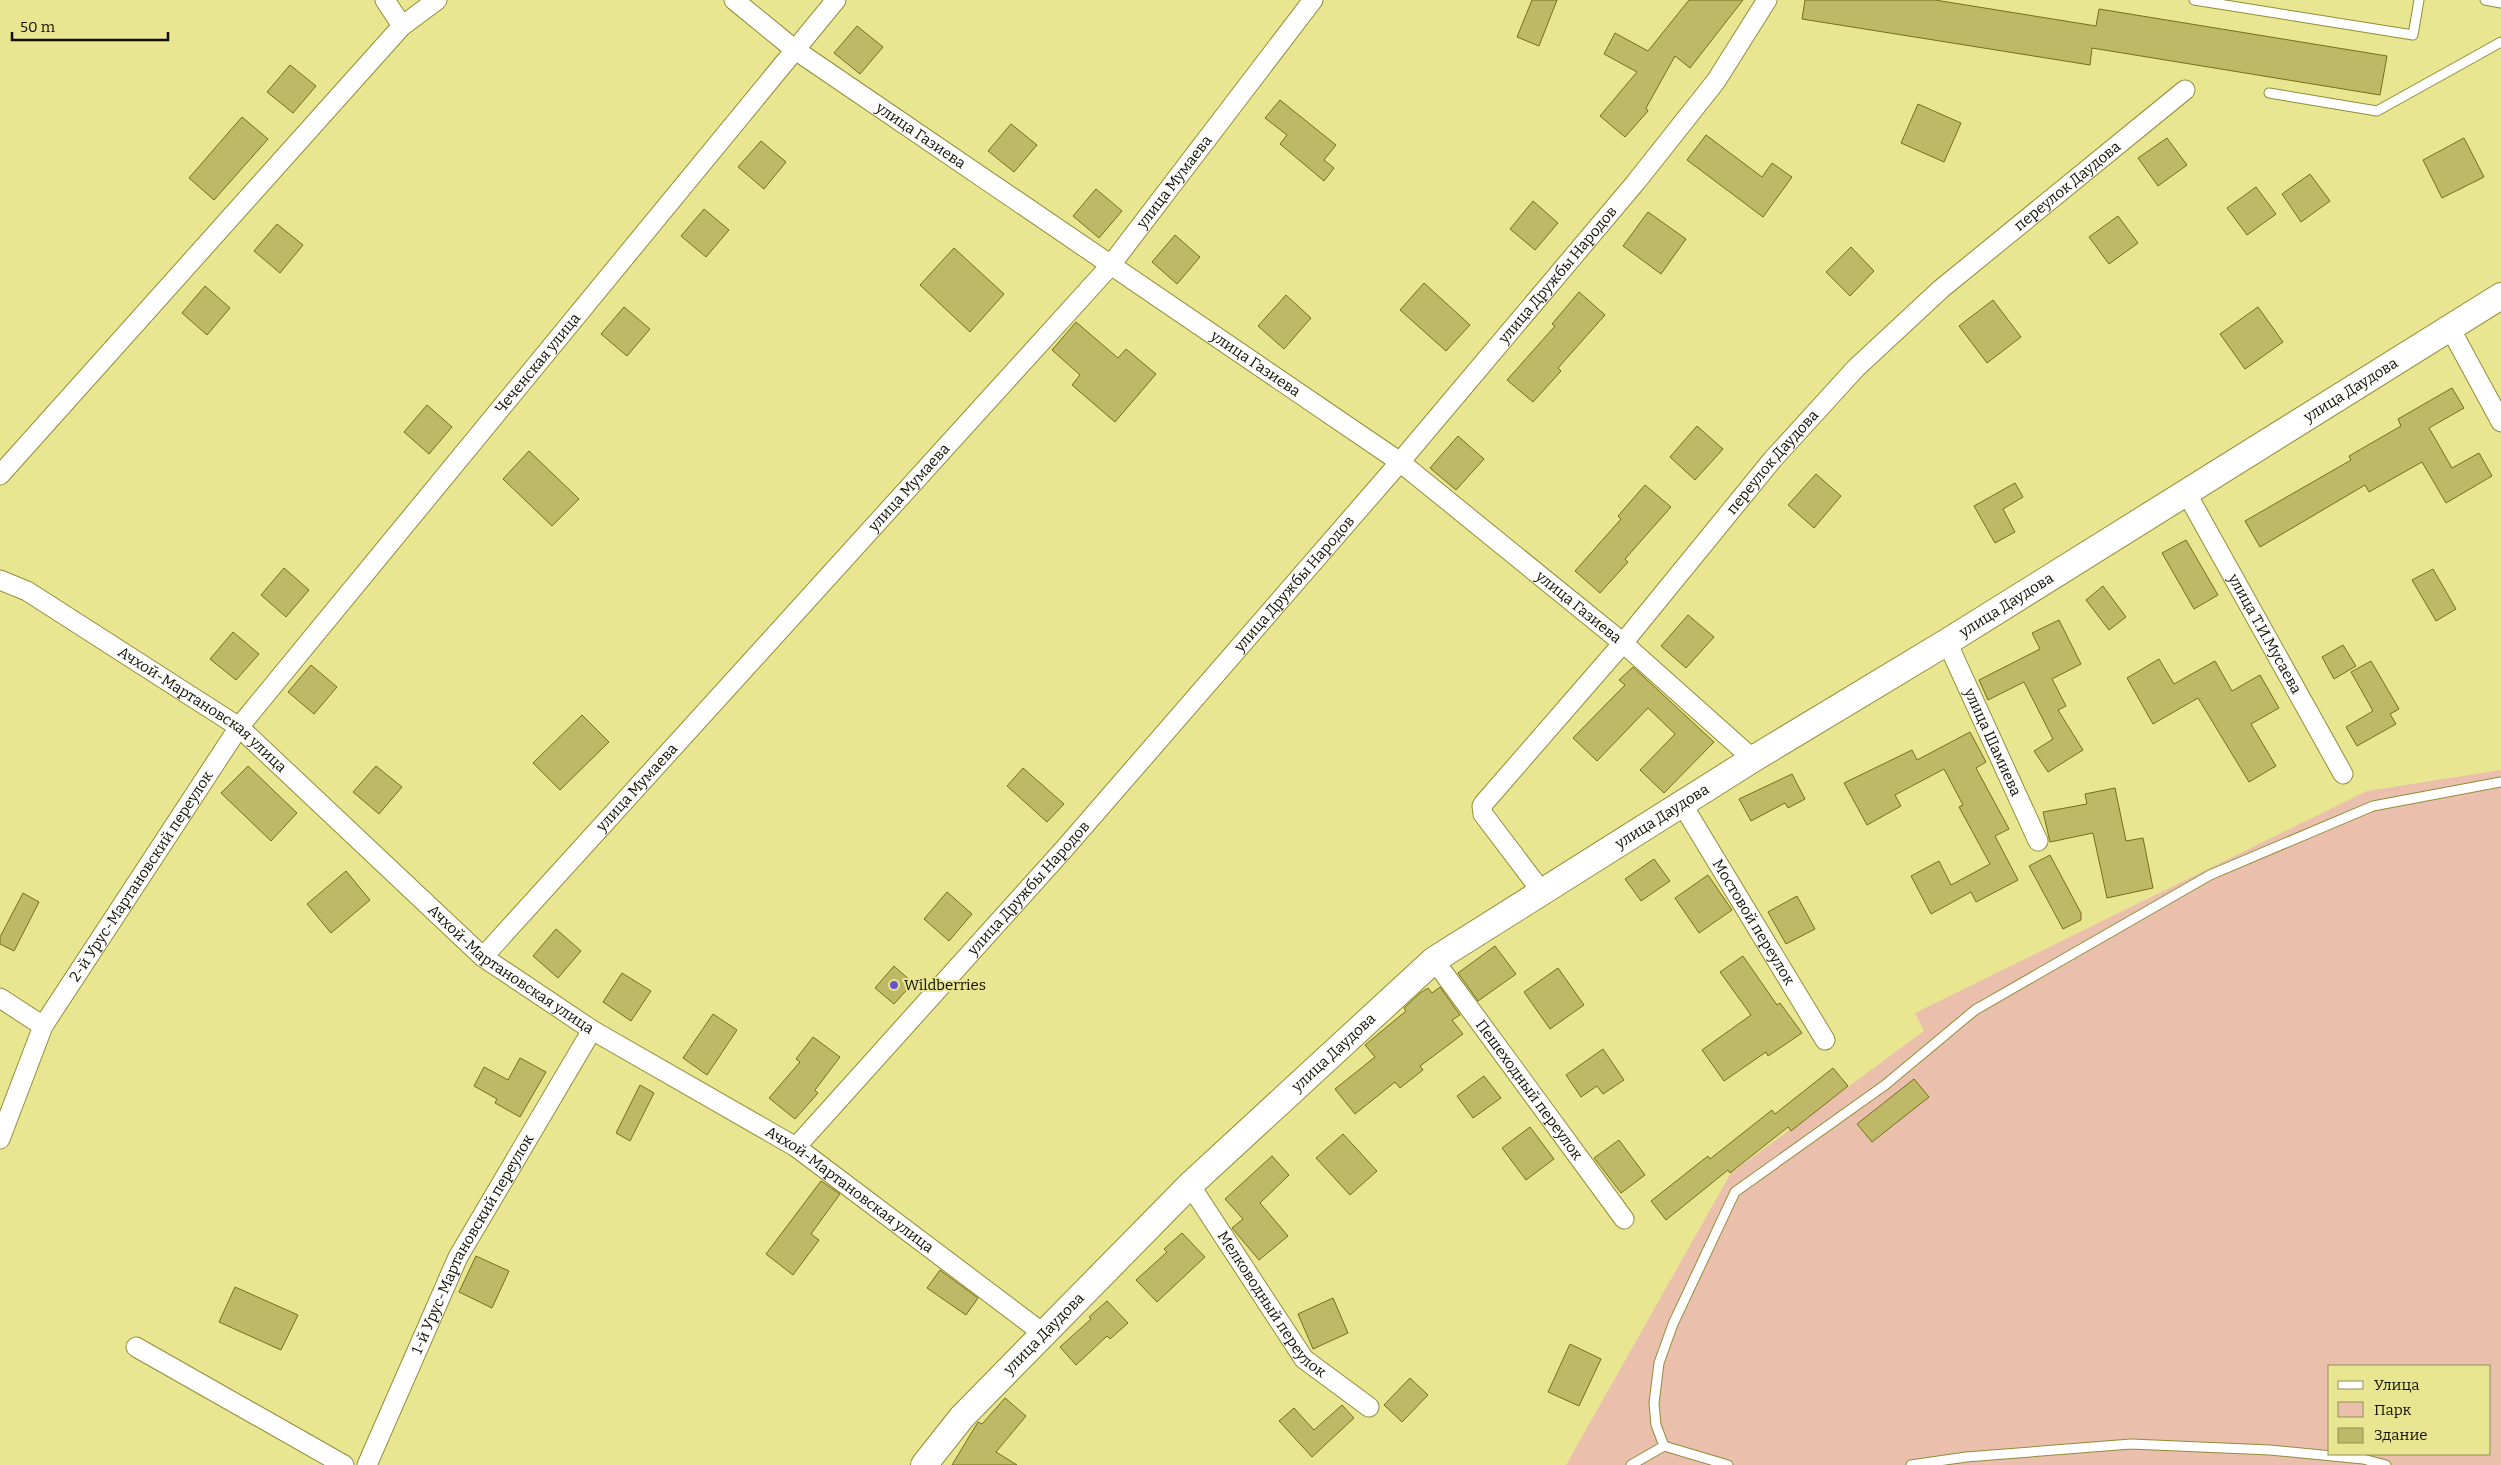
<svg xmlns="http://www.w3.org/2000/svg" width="2501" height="1465" viewBox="0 0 2501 1465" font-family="Bitter,serif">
<rect width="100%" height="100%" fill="#e9e692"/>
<path fill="#eabfac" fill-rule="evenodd" d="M2501,770V1465H1566L1731,1173L1924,1031L1915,1013L2367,791ZM2330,1366H2490V1454H2330Z"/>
<g fill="#bdb966" stroke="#757016">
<polygon points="1532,0 1557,0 1539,46 1517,37"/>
<polygon points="1689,0 1743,0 1690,68 1675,56 1646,108 1648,111 1625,137 1600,116 1637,72 1604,54 1615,33 1648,51"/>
<polygon points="1805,0 1935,0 2096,26 2099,9 2387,56 2380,95 2092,48 2090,65 1802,19"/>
<polygon points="857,26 883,47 860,74 834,53"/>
<polygon points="290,65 316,86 293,113 267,92"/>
<polygon points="1280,100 1336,145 1324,160 1334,168 1324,181 1280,144 1287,135 1265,118"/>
<polygon points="1918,104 1961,123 1944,162 1901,143"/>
<polygon points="242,117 268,139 214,200 189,178"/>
<polygon points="1011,124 1037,145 1014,172 988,151"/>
<polygon points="1706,135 1762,177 1772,163 1792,177 1763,217 1687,160"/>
<polygon points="2167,138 2187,165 2158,186 2138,158"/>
<polygon points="2464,138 2484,177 2442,198 2423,160"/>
<polygon points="761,141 786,162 764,189 738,167"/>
<polygon points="2310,174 2330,201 2301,222 2282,194"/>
<polygon points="2256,187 2276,214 2247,235 2227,208"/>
<polygon points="1096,189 1122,211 1099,238 1073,216"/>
<polygon points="1533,201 1558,223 1535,250 1510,229"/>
<polygon points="704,209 729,230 706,257 681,236"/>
<polygon points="1648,212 1686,239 1661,274 1623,246"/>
<polygon points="2118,216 2138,243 2109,264 2089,237"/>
<polygon points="277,224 303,245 280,273 254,251"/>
<polygon points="1175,235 1200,257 1177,284 1152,262"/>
<polygon points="1851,247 1874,271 1850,296 1826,272"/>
<polygon points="954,248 1004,294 970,332 920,285"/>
<polygon points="1424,283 1470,325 1446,351 1400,310"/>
<polygon points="205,286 230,308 207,335 182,313"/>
<polygon points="1579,292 1605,315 1558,368 1561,371 1533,402 1507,380 1555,326 1552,324"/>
<polygon points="1286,295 1311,318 1284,349 1258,326"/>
<polygon points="1993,300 2021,337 1987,363 1959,326"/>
<polygon points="624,307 650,329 627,356 601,334"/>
<polygon points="2258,307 2283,342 2245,369 2220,334"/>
<polygon points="1076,322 1118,358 1126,349 1156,374 1115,422 1072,385 1080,375 1052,350"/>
<polygon points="2452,388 2464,408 2429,428 2452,468 2479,453 2492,476 2446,503 2422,462 2369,492 2365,485 2260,547 2245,521 2351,460 2349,456 2401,426 2398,419"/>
<polygon points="427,405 452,427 429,454 404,432"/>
<polygon points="1697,426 1723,449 1695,480 1670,457"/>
<polygon points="1458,436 1484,459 1456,490 1430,468"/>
<polygon points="529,451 579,499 552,526 503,479"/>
<polygon points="1816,474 1841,496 1814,528 1788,505"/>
<polygon points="2015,483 2023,497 2003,509 2015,532 1995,543 1974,506"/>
<polygon points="1645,485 1671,507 1625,559 1628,562 1600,593 1575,571 1621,519 1618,516"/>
<polygon points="2186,540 2218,595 2194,609 2162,553"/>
<polygon points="284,568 309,590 286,617 261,595"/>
<polygon points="2433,569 2456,609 2436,621 2412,580"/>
<polygon points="2103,586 2126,617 2109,630 2086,600"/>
<polygon points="1688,615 1714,637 1686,668 1661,646"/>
<polygon points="2059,620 2081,664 2052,679 2066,706 2058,710 2083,750 2048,772 2034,751 2053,739 2024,682 1988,700 1979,680 2040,649 2032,633"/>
<polygon points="233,632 259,654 236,680 210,659"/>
<polygon points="2343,645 2356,666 2334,679 2322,657"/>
<polygon points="2159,659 2174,684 2215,661 2232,691 2260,675 2279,708 2251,724 2276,766 2249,782 2198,698 2153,724 2127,678"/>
<polygon points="2371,661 2399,709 2390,714 2396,724 2357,746 2346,727 2373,711 2351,672"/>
<polygon points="311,665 337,687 314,714 288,692"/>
<polygon points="1633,667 1714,742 1664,793 1640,770 1675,734 1648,708 1597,761 1573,738 1625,685 1619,680"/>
<polygon points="582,715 609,742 560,790 533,763"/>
<polygon points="1970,732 1986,762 1976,768 2009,829 1995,836 2018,880 1976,902 1971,892 1931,914 1911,876 1939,861 1951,885 1990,864 1959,807 1963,805 1944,769 1895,795 1901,806 1867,825 1844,783 1912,750 1917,760"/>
<polygon points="248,766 297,813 271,841 221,793"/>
<polygon points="376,766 402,787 379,814 353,792"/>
<polygon points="1023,768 1064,804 1047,822 1007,786"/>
<polygon points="1792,774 1805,799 1788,808 1785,803 1751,821 1739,799"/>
<polygon points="2115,788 2126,841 2143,838 2153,888 2107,898 2093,833 2050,842 2043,812 2087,804 2085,794"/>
<polygon points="2050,855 2081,913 2081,920 2063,929 2029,866"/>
<polygon points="1654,859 1670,881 1641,901 1625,879"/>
<polygon points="346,871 370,900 331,933 307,904"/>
<polygon points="1708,875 1732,910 1699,933 1675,898"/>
<polygon points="947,892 972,914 949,941 924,919"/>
<polygon points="23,893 39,902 14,951 0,944 0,937"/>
<polygon points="1797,896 1815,929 1786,944 1768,912"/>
<polygon points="556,929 581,951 558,978 533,956"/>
<polygon points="1495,946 1516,974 1478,1001 1458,973"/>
<polygon points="1743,956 1777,1005 1780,1003 1802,1033 1768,1056 1766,1052 1724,1081 1702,1050 1751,1015 1720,972"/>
<polygon points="894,966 913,983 894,1004 875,988"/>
<polygon points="1558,968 1584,1005 1550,1029 1524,992"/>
<polygon points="622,973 651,991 631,1021 603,1002"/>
<polygon points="1440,987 1460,1015 1452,1020 1463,1034 1420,1066 1423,1070 1400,1088 1395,1082 1355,1114 1335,1089 1375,1057 1365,1045 1406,1011 1404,1008 1420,993 1428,988 1432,993"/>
<polygon points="713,1014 737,1030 707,1075 683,1058"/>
<polygon points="813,1037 840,1057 815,1090 818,1093 795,1119 769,1098 800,1062 796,1059"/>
<polygon points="1603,1049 1624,1080 1603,1094 1597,1086 1581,1097 1566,1075"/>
<polygon points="520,1058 546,1072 520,1117 495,1103 497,1099 474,1086 484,1067 508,1080"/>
<polygon points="1833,1068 1848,1086 1791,1131 1788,1127 1730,1173 1728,1170 1666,1220 1651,1201 1708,1156 1710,1159 1772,1110 1775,1114"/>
<polygon points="1484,1076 1501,1098 1473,1118 1457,1096"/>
<polygon points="1914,1079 1929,1097 1872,1142 1857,1124"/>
<polygon points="640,1085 654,1093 630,1141 616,1133"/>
<polygon points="1530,1127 1554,1159 1526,1180 1502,1148"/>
<polygon points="1343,1134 1377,1171 1350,1195 1316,1158"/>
<polygon points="1619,1140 1645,1175 1621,1193 1594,1158"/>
<polygon points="1272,1156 1289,1175 1260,1203 1288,1236 1259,1260 1232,1228 1243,1219 1225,1199"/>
<polygon points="821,1181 840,1194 811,1234 819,1240 793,1275 766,1254"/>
<polygon points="1182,1233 1205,1257 1157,1302 1136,1280 1167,1252 1164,1249"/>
<polygon points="476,1256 509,1271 492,1308 459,1292"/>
<polygon points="940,1270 978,1298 966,1315 927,1288"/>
<polygon points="235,1287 298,1315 281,1350 219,1322"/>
<polygon points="1333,1298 1348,1333 1313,1349 1298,1314"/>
<polygon points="1107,1301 1128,1323 1110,1339 1107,1336 1076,1365 1060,1347 1091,1319 1089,1317"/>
<polygon points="1570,1344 1601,1359 1579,1406 1548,1392"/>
<polygon points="1410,1378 1428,1395 1402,1422 1384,1405"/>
<polygon points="1005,1398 1026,1416 996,1452 1017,1465 952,1465 978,1422 982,1424"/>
<polygon points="1342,1405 1354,1418 1312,1457 1279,1421 1294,1408 1314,1430"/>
</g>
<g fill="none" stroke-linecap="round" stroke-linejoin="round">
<g stroke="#918d39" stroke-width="11">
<g id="lane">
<polyline points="2194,0 2413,35 2419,0"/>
<polyline points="2485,0 2501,3"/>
<polyline points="2269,93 2377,111 2501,42"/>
<polyline points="1664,1446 1656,1425 1654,1403 1659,1363 1673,1324 1735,1192 1885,1085 1975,1010 2210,875 2373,806 2501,782"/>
<polyline points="1631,1465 1664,1446 1728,1465"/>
<polyline points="1911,1465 1966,1457 2131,1444 2270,1450 2363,1459 2386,1465"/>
</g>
</g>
<g stroke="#918d39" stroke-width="21">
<g id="street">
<polyline points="385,0 402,26"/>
<path id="s1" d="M734,0L794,49L1400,462L1623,643L1753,759"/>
<polyline points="2450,328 2501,422"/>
<polyline points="0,475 402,26 437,0"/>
<path id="s2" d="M2187,494L2343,774"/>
<path id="s3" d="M0,580L27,591L239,727L483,957L592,1030L796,1147L1044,1334"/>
<path id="s4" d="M1947,642L2038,841"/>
<path id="s5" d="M1682,804L1825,1040"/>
<path id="s6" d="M1542,892L1483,814L1482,806L1484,803L1623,643L1773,459L1856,368L1941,289L2185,90"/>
<path id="s7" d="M483,957L1110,266L1313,0"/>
<path id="s8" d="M1434,960L1624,1219"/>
<polyline points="0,998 43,1026"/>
<path id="s9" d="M0,1139L43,1026L239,727L836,0"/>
<path id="s10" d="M796,1147L1065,848L1400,462L1636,182L1716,81L1767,0"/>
<path id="s11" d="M1190,1185L1304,1359L1369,1407"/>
<polyline points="136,1347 344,1465"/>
<path id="s12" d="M367,1465L458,1257L592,1030"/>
</g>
</g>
<g stroke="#918d39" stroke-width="28">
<g id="secondary">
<path id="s13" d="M924,1465L962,1417L1190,1185L1434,960L1753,759L1947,642L2501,296"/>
</g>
</g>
<use href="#lane" stroke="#fff" stroke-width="9"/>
<use href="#street" stroke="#fff" stroke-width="19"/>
<use href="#secondary" stroke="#fff" stroke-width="26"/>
</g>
<circle fill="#6854cd" stroke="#e9e692" stroke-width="2" cx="894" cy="985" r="5"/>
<g text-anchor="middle" stroke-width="4" stroke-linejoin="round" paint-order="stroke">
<g font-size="15" fill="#110f00" stroke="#e9e692">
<text dy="5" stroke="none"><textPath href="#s1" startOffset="231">улица Газиева</textPath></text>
<text dy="5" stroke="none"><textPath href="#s7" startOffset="1039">улица Мумаева</textPath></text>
<text dy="5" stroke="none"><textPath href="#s6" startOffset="961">переулок Даудова</textPath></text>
<text dy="5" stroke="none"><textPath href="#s10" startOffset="1158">улица Дружбы Народов</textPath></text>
<text dy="5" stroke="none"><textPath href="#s9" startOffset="949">Чеченская улица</textPath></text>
<text dy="5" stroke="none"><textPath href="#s1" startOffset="636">улица Газиева</textPath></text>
<text dy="5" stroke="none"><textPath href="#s13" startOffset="1798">улица Даудова</textPath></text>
<text dy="5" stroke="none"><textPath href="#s6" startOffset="556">переулок Даудова</textPath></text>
<text dy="5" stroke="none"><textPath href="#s7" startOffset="634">улица Мумаева</textPath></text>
<text dy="5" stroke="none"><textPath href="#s10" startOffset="752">улица Дружбы Народов</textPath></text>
<text dy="5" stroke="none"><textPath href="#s13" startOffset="1392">улица Даудова</textPath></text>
<text dy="5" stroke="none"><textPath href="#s1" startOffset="1041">улица Газиева</textPath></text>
<text dy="5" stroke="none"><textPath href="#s2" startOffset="160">улица Т.И.Мусаева</textPath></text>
<text dy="5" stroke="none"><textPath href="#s3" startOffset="241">Ачхой-Мартановская улица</textPath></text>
<text dy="5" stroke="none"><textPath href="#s4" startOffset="110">улица Шамиева</textPath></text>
<text dy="5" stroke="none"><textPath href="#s7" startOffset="229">улица Мумаева</textPath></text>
<text dy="5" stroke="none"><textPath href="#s13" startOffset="988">улица Даудова</textPath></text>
<text dy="5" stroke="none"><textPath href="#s9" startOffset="300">2-й Урус-Мартановский переулок</textPath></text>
<text dy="5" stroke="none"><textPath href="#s10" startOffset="348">улица Дружбы Народов</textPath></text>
<text dy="5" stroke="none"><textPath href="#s5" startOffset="138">Мостовой переулок</textPath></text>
<text dy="5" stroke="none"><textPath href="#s3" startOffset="646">Ачхой-Мартановская улица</textPath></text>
<text dy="5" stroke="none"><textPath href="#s13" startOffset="582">улица Даудова</textPath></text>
<text dy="5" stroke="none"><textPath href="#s8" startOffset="161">Пешеходный переулок</textPath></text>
<text dy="5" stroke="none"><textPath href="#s3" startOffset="1051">Ачхой-Мартановская улица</textPath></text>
<text dy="5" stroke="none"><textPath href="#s12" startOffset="245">1-й Урус-Мартановский переулок</textPath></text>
<text dy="5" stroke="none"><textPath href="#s11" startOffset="145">Мелководный переулок</textPath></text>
<text dy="5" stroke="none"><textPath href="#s13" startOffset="178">улица Даудова</textPath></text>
</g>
<g font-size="15" fill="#110f00" stroke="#e9e692" text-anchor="start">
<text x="904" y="990">Wildberries</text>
</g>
</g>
<rect x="2328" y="1365" width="162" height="90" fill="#e9e692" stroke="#939058"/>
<rect x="2338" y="1381" width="25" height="8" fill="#ffffff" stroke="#939058"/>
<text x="2374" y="1390" font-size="15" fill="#110f00">Улица</text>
<rect x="2338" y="1402" width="25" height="15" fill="#eabfac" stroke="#939058"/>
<text x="2374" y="1415" font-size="15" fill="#110f00">Парк</text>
<rect x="2338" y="1428" width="25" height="15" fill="#bdb966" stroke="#939058"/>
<text x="2374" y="1440" font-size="15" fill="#110f00">Здание</text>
<path d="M12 32v8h156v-8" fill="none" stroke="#110f00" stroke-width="2.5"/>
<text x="20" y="32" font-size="15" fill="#110f00" stroke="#e9e692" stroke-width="4" paint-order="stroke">50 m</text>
</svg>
